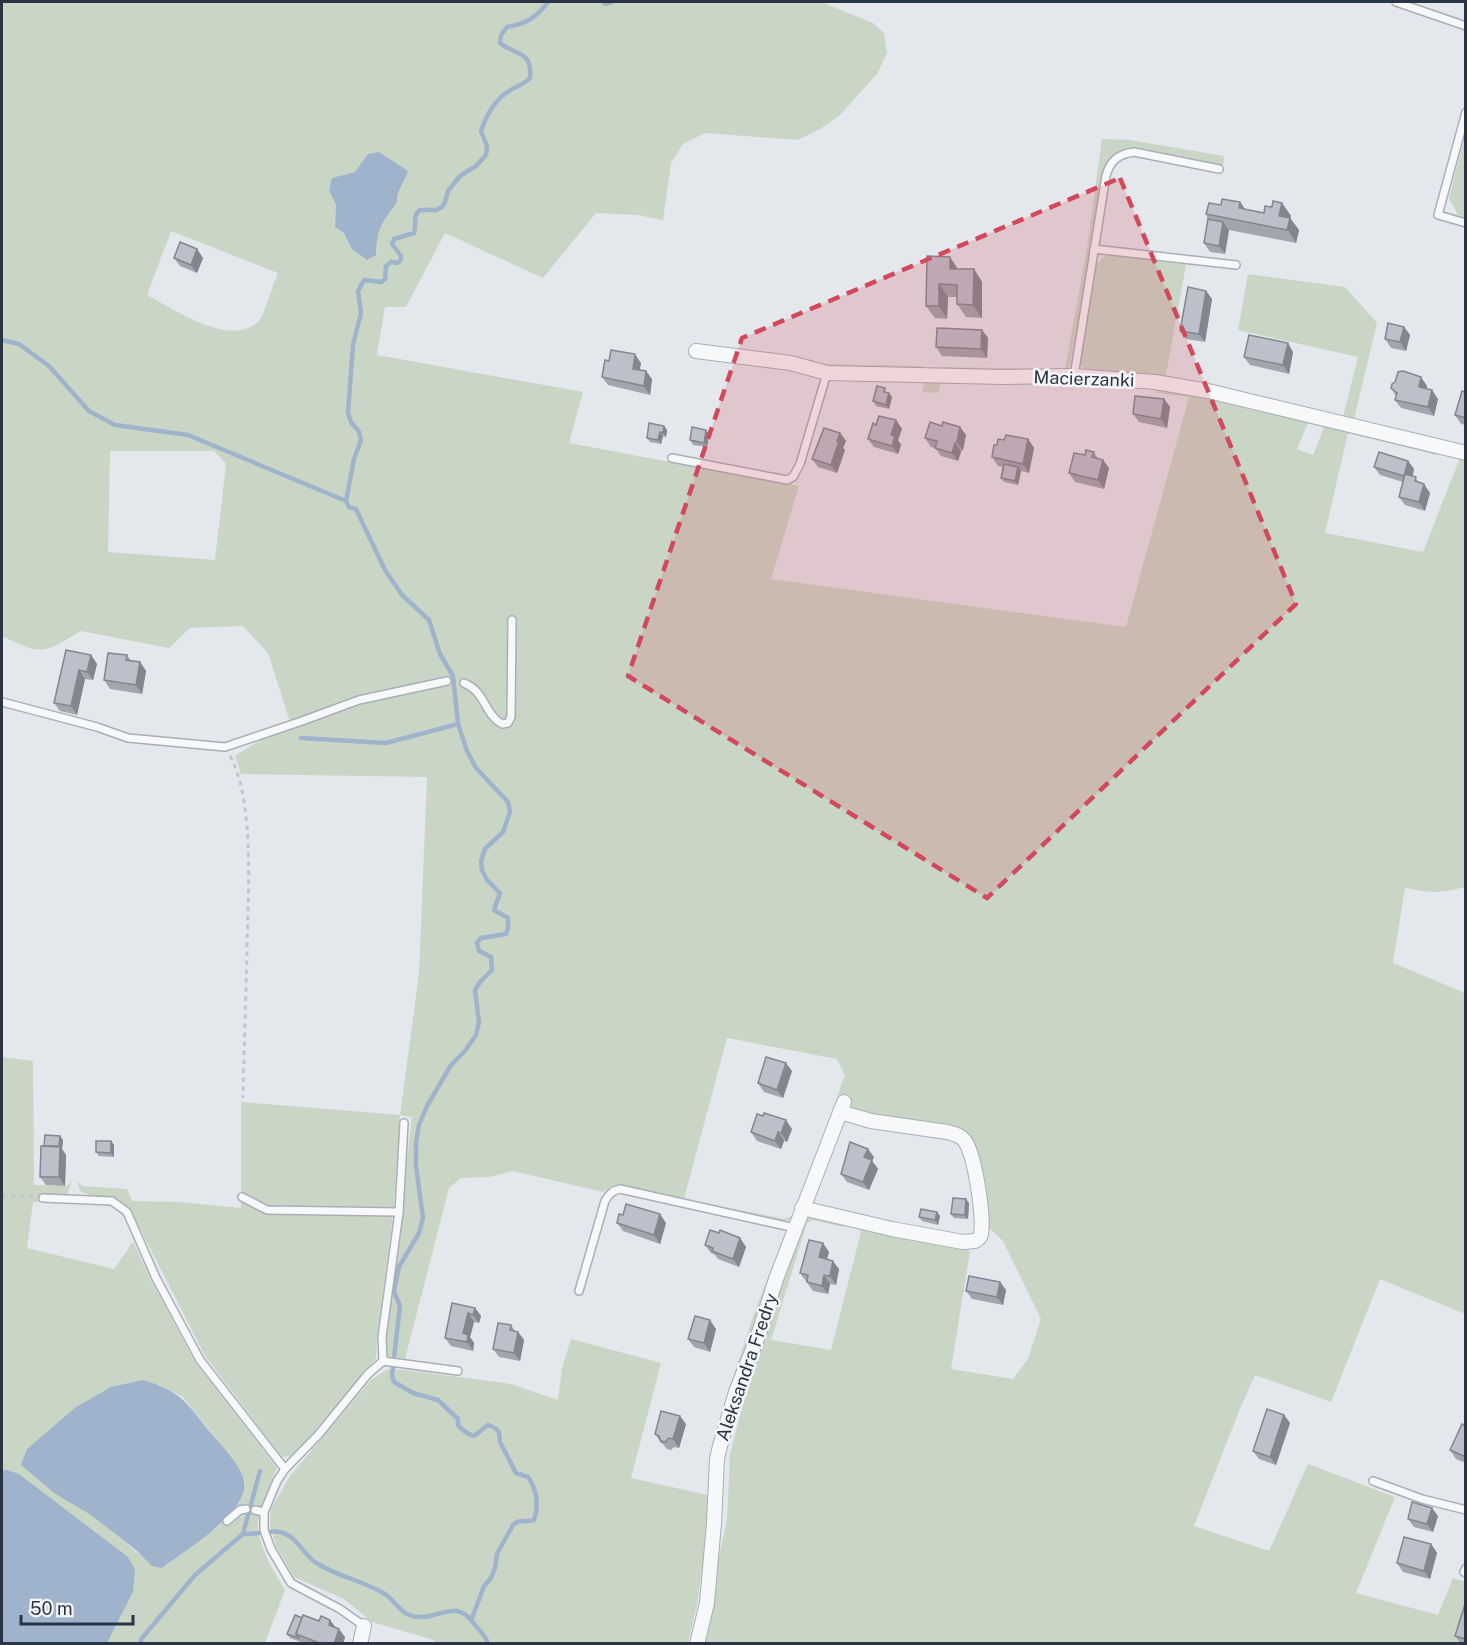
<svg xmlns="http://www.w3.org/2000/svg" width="1467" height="1645" viewBox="0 0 1467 1645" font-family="'Public Sans',sans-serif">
<rect width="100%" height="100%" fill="#e4e7ec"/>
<g fill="#c9d6c5" fill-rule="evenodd">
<path d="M2,2H821L873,23L884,33L887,53L877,74L839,116L820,129L798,140L705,133L683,144L671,163L663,220L637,215L596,213L543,278L445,233L406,307H385L377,355L583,392L569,443L799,486L771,579L1126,627L1189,397L1156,393L1155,386L1180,390L1309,421L1297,449L1313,455L1325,425L1438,452L1437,455L1348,433L1325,533L1423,552L1461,455L1465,456V887C1442,893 1429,894 1405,887L1393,963L1465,993V1314L1380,1279L1331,1402L1255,1375L1239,1411L1194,1526L1269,1551L1308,1464L1395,1497L1356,1593L1438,1615L1453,1578L1465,1582V1643H701L727,1519L730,1454L756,1356L804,1219L808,1216L842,1222L843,1227L813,1220L807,1223L771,1340L831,1350L862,1228L970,1251L951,1369L1013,1379L1028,1359L1041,1319L1003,1241L984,1223L966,1138L858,1112L843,1099L826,1140L819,1149L845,1075L837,1059L727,1038L684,1199L784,1219L794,1215L812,1165L813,1171L792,1220L778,1221L620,1187L613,1186L603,1192L513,1171L489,1177L461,1178L449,1188L405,1359L387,1356L386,1338L412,1117L400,1115L394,1206L377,1337L376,1358L314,1433L291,1456L282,1457L205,1356L129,1207C114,1198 95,1199 80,1191L77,1180L82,1186L127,1189L132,1201L180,1202L241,1208V1102L400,1115L419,974L427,777L241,774L235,756L290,722L268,653L243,626L190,628L169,648L81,631C41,654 44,656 2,636ZM368,154L406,178L396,194L388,215L383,219L377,235L376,255L351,248L344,233L335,227L336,205ZM171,231L278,273C274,282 264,315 259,321C230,349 174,309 147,295ZM110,451H214L226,464L215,560L108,552Z"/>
<polygon points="1465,137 1465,217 1458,215 1449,198"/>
<polygon points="1102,139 1130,140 1224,156 1223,167 1136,150 1121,152 1110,160 1069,369 1065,372 945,370 941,367 1065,369 1087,248"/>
<polygon points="1114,255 1186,265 1165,380 1086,372 1079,363 1095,266 1103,257"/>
<polygon points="1248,274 1345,287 1377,323 1354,419 1343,417 1358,357 1238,330"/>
<polygon points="808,359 813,360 818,364 923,366 921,370 822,368"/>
<polygon points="926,379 952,380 953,383 941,383 938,393 922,392"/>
<path d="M2,1057L33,1061L34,1185L67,1186L72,1180L67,1194L63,1196L41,1195V1202H33L27,1248L114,1269L133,1242L151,1280L195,1362L277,1468C270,1484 256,1514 258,1531C262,1552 274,1572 285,1590L265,1643H107L133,1592L48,1498L19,1474L2,1471ZM160,1385L183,1397L236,1464L245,1481L242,1496L220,1525L162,1568C137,1556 117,1534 94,1517C82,1508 68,1501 54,1493Z"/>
<polygon points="782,1241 785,1244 734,1391 728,1393 755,1311"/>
<polygon points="571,1339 661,1363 631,1478 712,1496 697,1605 688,1643 437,1643 431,1639 372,1622 344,1599 294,1577 276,1546 270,1525 271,1509 290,1476 371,1380 388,1369 406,1370 511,1384 558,1400 562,1368"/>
</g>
<g fill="#9fb4cc">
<path d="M379,152L408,171C405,183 396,190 397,202C382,224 377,226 376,255L367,260L351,248L344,233L335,227L336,205L329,190L332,178L355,172L368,154Z"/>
<path d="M143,1380C181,1391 187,1403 210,1432C220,1444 242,1466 244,1481C250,1512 184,1551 162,1568L152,1566L137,1551L91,1515L54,1493L21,1465L27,1449L76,1407L111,1387Z"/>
<polygon points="7,1470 19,1474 128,1557 135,1570 133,1592 107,1643 2,1643 2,1471"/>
</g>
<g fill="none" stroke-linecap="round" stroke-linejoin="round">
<g stroke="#9fb4cc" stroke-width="4.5">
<polyline points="603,2 606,4 612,2"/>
<polyline points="2,340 19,344 49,366 89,411 115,425 188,435 346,501"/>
<polyline points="301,738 386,743 458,724"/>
<polyline points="243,1534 260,1471"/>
<path d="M472,1618L484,1586L491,1578L495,1568L497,1554L513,1525C520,1518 526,1523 534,1520C539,1506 537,1489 528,1477L516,1473L500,1442L499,1432L495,1428L488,1425L474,1436C467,1434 463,1431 458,1425V1419L438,1400L413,1393L394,1382L392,1375L400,1306L394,1292L396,1281L399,1267L419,1233L423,1218L416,1166V1143L419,1125L427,1106L451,1065L465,1051L476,1035L479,1022L475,990L480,982L492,970L491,957L479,951L477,943L481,938L506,934L508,928V918L494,910L500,893L487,880L482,870L481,861L485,849L503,832L510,812L508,802L476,768L467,751L458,724L453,676L440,654L429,620L402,595L385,570L356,509L349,507L346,501L354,459L361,440L359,432L351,422L348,413L353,345L361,313L358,291L364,280L381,282L385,279L386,266L391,262L397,263L400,261L401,256L392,244L394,239L414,233C417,224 412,216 420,210H436L442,207L445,202L448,191L460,176L476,166L486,155L487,146L481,131C486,116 495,100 509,91C517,86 523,85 530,78C533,50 514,55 500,43L501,35L507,27C526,24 537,17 548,2"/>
<path d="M140,1644L142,1638L195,1575L243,1534C256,1535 267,1530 280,1532C298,1536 303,1556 318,1564C339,1577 364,1581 385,1594C394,1600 399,1611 409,1615C435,1625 454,1594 475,1625C480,1632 486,1635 488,1644"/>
</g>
<g stroke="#a9aeb7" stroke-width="10">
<g id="service">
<polyline points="1396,2 1466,26"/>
<polyline points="1466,112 1438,215 1466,223"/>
<polyline points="1094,249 1236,265"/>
<path d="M1074,376L1106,176C1110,161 1118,154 1134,152L1219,169"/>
<polyline points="672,458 787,480 793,477 800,464 827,373"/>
<path d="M464,683C486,692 484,714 502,724L508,723L511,717L512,620"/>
<polyline points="2,702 97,727 128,738 225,747 302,721 359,700 447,681"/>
<polyline points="242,1197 267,1210 399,1212"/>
<polyline points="43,1198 112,1201 127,1212 156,1278 200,1360 285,1469 277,1481 264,1512 264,1530 271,1549 291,1583 340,1609 364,1626"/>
<path d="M579,1291L605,1201C609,1194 612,1191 620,1189L795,1228"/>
<polyline points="383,1361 382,1337 399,1212 404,1123"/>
<polyline points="285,1469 319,1434 368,1374 383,1361 458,1371"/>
<polyline points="1373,1481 1422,1499 1466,1510"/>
<polyline points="255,1510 264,1512"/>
<polyline points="227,1521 240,1510 246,1509"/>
<polyline points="1464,1572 1466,1568"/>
</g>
</g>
<g stroke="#a9aeb7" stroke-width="16">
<g id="minor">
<polyline points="696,351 791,363 827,373 1003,377 1074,376 1155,382 1208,391 1466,453"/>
<path d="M802,1208L892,1229L963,1242L975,1241C979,1238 980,1239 981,1234C984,1217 975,1153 964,1140C960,1135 954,1134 947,1132L871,1121L840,1112"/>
<polyline points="360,1644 364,1626"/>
<polyline points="697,1644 707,1603 714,1523 717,1459 720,1446 736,1392 758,1336 776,1279 844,1102"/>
</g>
</g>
<g stroke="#c2c5cb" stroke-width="3" stroke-dasharray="4.5 4.5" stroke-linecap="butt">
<path d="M230,756C255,801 248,895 247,947C246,997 244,1048 243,1098"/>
<polyline points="2,1195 33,1197"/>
</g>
<use href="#service" stroke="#f7f8fa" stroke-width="7"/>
<use href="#minor" stroke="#f7f8fa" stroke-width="14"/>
</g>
<g fill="#a1a5ae">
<polygon points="1240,202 1245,209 1264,213 1272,207 1282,203 1291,216 1290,218 1299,230 1296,243 1229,230 1225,254 1210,252 1204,243 1208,219 1206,214 1221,205"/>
<polygon points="950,257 958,269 974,269 982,282 982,318 966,317 957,304 957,297 948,297 947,319 935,318 926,306"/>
<polygon points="174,258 203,258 197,273 180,266"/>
<polygon points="1206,291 1212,299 1205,342 1186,339 1180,331"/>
<polygon points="1404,327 1410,335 1406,351 1391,348 1385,339"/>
<polygon points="982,330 988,338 987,358 942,356 936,347"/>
<polygon points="1293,352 1289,374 1250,365 1244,357"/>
<polygon points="641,363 640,370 652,379 650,395 608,385 602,377"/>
<polygon points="1427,386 1427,389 1438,399 1434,416 1401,408 1395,400 1396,396 1391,388"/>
<polygon points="1466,392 1466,425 1461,424 1455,415"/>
<polygon points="888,393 892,397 889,409 876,406 873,401"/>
<polygon points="1164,399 1170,407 1167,428 1139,422 1133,414"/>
<polygon points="896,420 902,429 898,440 901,445 898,454 874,447 868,439"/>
<polygon points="664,426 667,430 666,437 663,436 661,444 650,442 647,438"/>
<polygon points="960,427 966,435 963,450 961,452 958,461 941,456 935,448 931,447 925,438"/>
<polygon points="706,430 709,434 707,447 693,445 690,440"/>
<polygon points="840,433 846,441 843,448 845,450 837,473 818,467 812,459"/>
<polygon points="1028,439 1034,448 1029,473 1021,471 1018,485 1004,482 1001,478 1003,467 998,466 992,457 997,445 1004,440"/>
<polygon points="1094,452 1098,459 1109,468 1104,489 1075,482 1069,473 1085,455"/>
<polygon points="1408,461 1414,469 1413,476 1430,493 1425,511 1405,505 1399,497 1403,482 1380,475 1374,467"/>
<polygon points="91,655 97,664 93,680 85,679 77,715 60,711 54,703"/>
<polygon points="127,655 131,661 140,662 146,671 142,694 110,689 104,680"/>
<polygon points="792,1071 783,1098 764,1092 758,1083"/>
<polygon points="792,1129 787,1142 784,1141 781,1149 757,1141 751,1132"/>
<polygon points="63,1140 62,1149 66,1155 65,1186 46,1185 40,1177 44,1146"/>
<polygon points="111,1141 114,1145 114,1157 99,1156 96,1152"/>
<polygon points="874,1157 872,1161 878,1169 869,1190 847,1182 841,1174"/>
<polygon points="969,1203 968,1219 954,1218 951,1214"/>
<polygon points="937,1212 940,1216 938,1225 922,1221 919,1217"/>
<polygon points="623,1215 666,1223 660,1244 623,1231 617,1223"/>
<polygon points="719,1233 740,1238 746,1247 739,1267 718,1259 715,1255 711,1253 705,1245"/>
<polygon points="829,1252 827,1259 839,1269 836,1285 830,1284 828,1294 813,1291 800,1273"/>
<polygon points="1000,1282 1006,1290 1003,1305 972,1299 966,1291"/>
<polygon points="452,1303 475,1308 481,1316 479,1323 474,1322 470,1337 474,1343 473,1351 451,1346 445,1338"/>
<polygon points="511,1325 515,1331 518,1332 524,1340 520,1361 499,1357 493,1349"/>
<polygon points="716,1329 710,1352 694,1347 688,1339"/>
<polygon points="1284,1415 1290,1423 1276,1465 1259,1459 1253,1451"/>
<polygon points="686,1424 679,1448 674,1447 671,1450 667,1449 663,1444 661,1443 655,1434"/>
<polygon points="1466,1426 1466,1463 1456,1459 1450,1450"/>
<polygon points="1438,1516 1433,1532 1414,1527 1408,1519"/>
<polygon points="1431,1544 1437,1553 1430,1579 1403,1572 1397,1563"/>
<polygon points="1466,1601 1466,1644 1461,1644 1455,1636"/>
<polygon points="302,1618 345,1637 343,1644 306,1644 290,1638 287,1634"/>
</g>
<g fill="#83868d">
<polygon points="1240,202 1249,215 1239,208"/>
<polygon points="1282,203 1291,216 1290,218 1299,230 1296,243 1279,216"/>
<polygon points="1223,222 1229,230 1225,254 1219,246"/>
<polygon points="197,249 203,258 197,273 191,265"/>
<polygon points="950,257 958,270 950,269"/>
<polygon points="974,269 982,282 982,318 973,305"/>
<polygon points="939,284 948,297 947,319 939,306"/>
<polygon points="1206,291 1212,299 1205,342 1199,334"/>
<polygon points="1404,327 1410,335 1406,351 1400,342"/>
<polygon points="982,330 988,338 987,358 981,349"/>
<polygon points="1288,343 1293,352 1289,374 1283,365"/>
<polygon points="635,354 641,363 638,377 633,369"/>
<polygon points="646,371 652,379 650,395 644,386"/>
<polygon points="1421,377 1427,386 1425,395 1419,387"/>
<polygon points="1432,390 1438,399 1434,416 1428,407"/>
<polygon points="889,393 892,397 889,409 886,405"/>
<polygon points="1164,399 1170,407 1167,428 1161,419"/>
<polygon points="896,420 902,429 898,440 901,445 898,454 892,446 891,435"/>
<polygon points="664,426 667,430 666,437 663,433"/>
<polygon points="960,427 966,435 963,450 957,442"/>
<polygon points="706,430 709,434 707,447 704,443"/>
<polygon points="660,432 663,436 661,444 658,440"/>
<polygon points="840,433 846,441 843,448 845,450 837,473 831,465"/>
<polygon points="1028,439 1034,448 1029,473 1023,464"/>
<polygon points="955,443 961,452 958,461 952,453"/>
<polygon points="1103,460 1109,468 1104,489 1098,480"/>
<polygon points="1408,461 1414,469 1410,484 1404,476"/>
<polygon points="1018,467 1021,471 1018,485 1015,481"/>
<polygon points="1424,484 1430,493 1425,511 1419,502"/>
<polygon points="91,655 97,664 93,680 87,672"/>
<polygon points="140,662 146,671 142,694 136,685"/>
<polygon points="79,670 85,679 77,715 71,706"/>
<polygon points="786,1063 792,1071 783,1098 777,1090"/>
<polygon points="786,1120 792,1129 787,1142 781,1133"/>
<polygon points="778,1132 784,1141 781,1149 775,1141"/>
<polygon points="60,1136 63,1140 62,1149 66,1155 65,1186 59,1177"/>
<polygon points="111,1141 114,1145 114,1157 111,1153"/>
<polygon points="868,1149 874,1157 872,1161 878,1169 869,1190 863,1182 864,1157"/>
<polygon points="966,1199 969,1203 968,1219 965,1215"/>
<polygon points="937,1212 940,1216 938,1225 935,1220"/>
<polygon points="660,1214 666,1223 660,1244 654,1235"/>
<polygon points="740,1238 746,1247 739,1267 733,1259"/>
<polygon points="823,1243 829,1252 825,1266 819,1257"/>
<polygon points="833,1261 839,1269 836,1285 830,1276"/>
<polygon points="824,1275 830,1284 828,1294 822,1286"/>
<polygon points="1000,1282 1006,1290 1003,1305 997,1297"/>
<polygon points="475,1308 481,1316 479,1323 473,1315"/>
<polygon points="468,1313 474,1322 470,1337 474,1343 473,1351 467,1342 463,1333"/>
<polygon points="710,1320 716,1329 710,1352 704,1343"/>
<polygon points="518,1332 524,1340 520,1361 514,1353"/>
<polygon points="1284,1415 1290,1423 1276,1465 1270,1457"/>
<polygon points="680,1416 686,1424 679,1448 673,1439"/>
<polygon points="1432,1508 1438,1516 1433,1532 1427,1524"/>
<polygon points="1431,1544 1437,1553 1430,1579 1424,1571"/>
<polygon points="330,1620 336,1628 329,1625"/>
<polygon points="339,1629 345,1637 343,1644 334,1644"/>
</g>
<g fill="#bbc0ca" stroke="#83868d" stroke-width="1.5">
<polygon points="1222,199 1240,202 1239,208 1264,213 1265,206 1272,207 1273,201 1282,203 1279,216 1290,218 1287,230 1206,214 1209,203 1221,205"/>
<polygon points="1208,219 1223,222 1219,246 1204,243"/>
<polygon points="180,242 197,249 191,265 174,258"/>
<polygon points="927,256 950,257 950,269 974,269 973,305 957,304 957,285 939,284 939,306 926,306"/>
<polygon points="1188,287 1206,291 1199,334 1180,331"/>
<polygon points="1388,323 1404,327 1400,342 1385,339"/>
<polygon points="937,328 982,330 981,349 936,347"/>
<polygon points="1249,335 1288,343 1283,365 1244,357"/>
<polygon points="611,350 635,354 633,369 646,371 644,386 602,377 605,360 609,361"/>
<polygon points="1403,371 1421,377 1419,387 1432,390 1428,407 1395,400 1397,393 1391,388 1392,384 1395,382 1398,372"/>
<polygon points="877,386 885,388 884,392 889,393 886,405 873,401"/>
<polygon points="1462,391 1466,392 1466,418 1455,415"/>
<polygon points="1135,396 1164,399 1161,419 1133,414"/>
<polygon points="879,416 896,420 891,435 895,436 892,446 868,439 873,423 876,425"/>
<polygon points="930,422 942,426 943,422 960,427 957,442 955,443 952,453 935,448 937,441 925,438"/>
<polygon points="649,423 664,426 663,433 660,432 658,440 647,438"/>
<polygon points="692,427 706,430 704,443 690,440"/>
<polygon points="824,428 840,433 837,441 839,441 831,465 812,459"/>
<polygon points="1006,435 1028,439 1023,464 992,457 994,445 997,445 998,439 1004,440"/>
<polygon points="1086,450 1094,452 1092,457 1103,460 1098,480 1069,473 1074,453 1085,455"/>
<polygon points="1379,452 1408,461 1404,476 1374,467"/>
<polygon points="1004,464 1018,467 1015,481 1001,478"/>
<polygon points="1405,474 1416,477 1415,481 1424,484 1419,502 1399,497"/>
<polygon points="66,650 91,655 87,672 79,670 71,706 54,703"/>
<polygon points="108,653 127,655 126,660 140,662 136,685 104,680"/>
<polygon points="766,1057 786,1063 777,1090 758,1083"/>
<polygon points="764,1113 786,1120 781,1133 778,1132 775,1141 751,1132 757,1114 763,1116"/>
<polygon points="45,1135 60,1136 59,1146 44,1146"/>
<polygon points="96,1141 111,1141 111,1153 96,1152"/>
<polygon points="850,1142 868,1149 864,1157 872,1160 863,1182 841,1174"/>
<polygon points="41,1146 60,1147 59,1177 40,1177"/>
<polygon points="953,1198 966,1199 965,1215 951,1214"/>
<polygon points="626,1204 660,1214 654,1235 617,1223 619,1214 623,1215"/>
<polygon points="921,1209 937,1212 935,1220 919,1217"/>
<polygon points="710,1230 719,1233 720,1230 740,1238 733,1259 712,1251 713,1248 705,1245"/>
<polygon points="809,1240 823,1243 819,1257 833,1261 830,1276 824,1275 822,1286 807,1282 808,1275 800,1273"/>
<polygon points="969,1276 1000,1282 997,1297 966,1291"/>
<polygon points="452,1303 475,1308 473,1315 468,1313 463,1333 468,1335 467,1342 445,1338"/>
<polygon points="695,1316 710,1320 704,1343 688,1339"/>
<polygon points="498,1323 511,1325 510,1330 518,1332 514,1353 493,1349"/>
<polygon points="1267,1409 1284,1415 1270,1457 1253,1451"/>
<polygon points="661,1411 680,1416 673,1439 669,1438 665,1442 661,1441 659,1436 655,1434"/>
<polygon points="1462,1424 1466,1426 1466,1457 1450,1450"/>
<polygon points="1412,1502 1432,1508 1427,1524 1408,1519"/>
<polygon points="1404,1537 1431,1544 1424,1571 1397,1563"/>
<polygon points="1466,1601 1466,1639 1455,1636"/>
<polygon points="295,1615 302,1618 296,1634 299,1638 287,1634"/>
<polygon points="303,1615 319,1621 321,1616 330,1620 329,1625 339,1629 334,1644 322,1644 296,1634"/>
</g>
<path fill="#d1495b" fill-opacity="0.2" stroke="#d1495b" stroke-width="4.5" stroke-dasharray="12 8" stroke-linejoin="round" d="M1120,178L1296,604L987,898L628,676L742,338Z"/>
<g text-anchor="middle" stroke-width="5" stroke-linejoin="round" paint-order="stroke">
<g font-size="18" fill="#2b3445" stroke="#f4f6f9">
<text transform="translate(1084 379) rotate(2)" y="6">Macierzanki</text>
<text transform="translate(747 1367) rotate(-71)" y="6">Aleksandra Fredry</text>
</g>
</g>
<rect width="1467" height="1645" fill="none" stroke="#2b3445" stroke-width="6"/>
<path d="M21 1615v9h112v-9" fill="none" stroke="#2b3445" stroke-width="3"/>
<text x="30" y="1615" font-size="18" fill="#2b3445" stroke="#f4f6f9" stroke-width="4.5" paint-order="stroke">50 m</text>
</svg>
